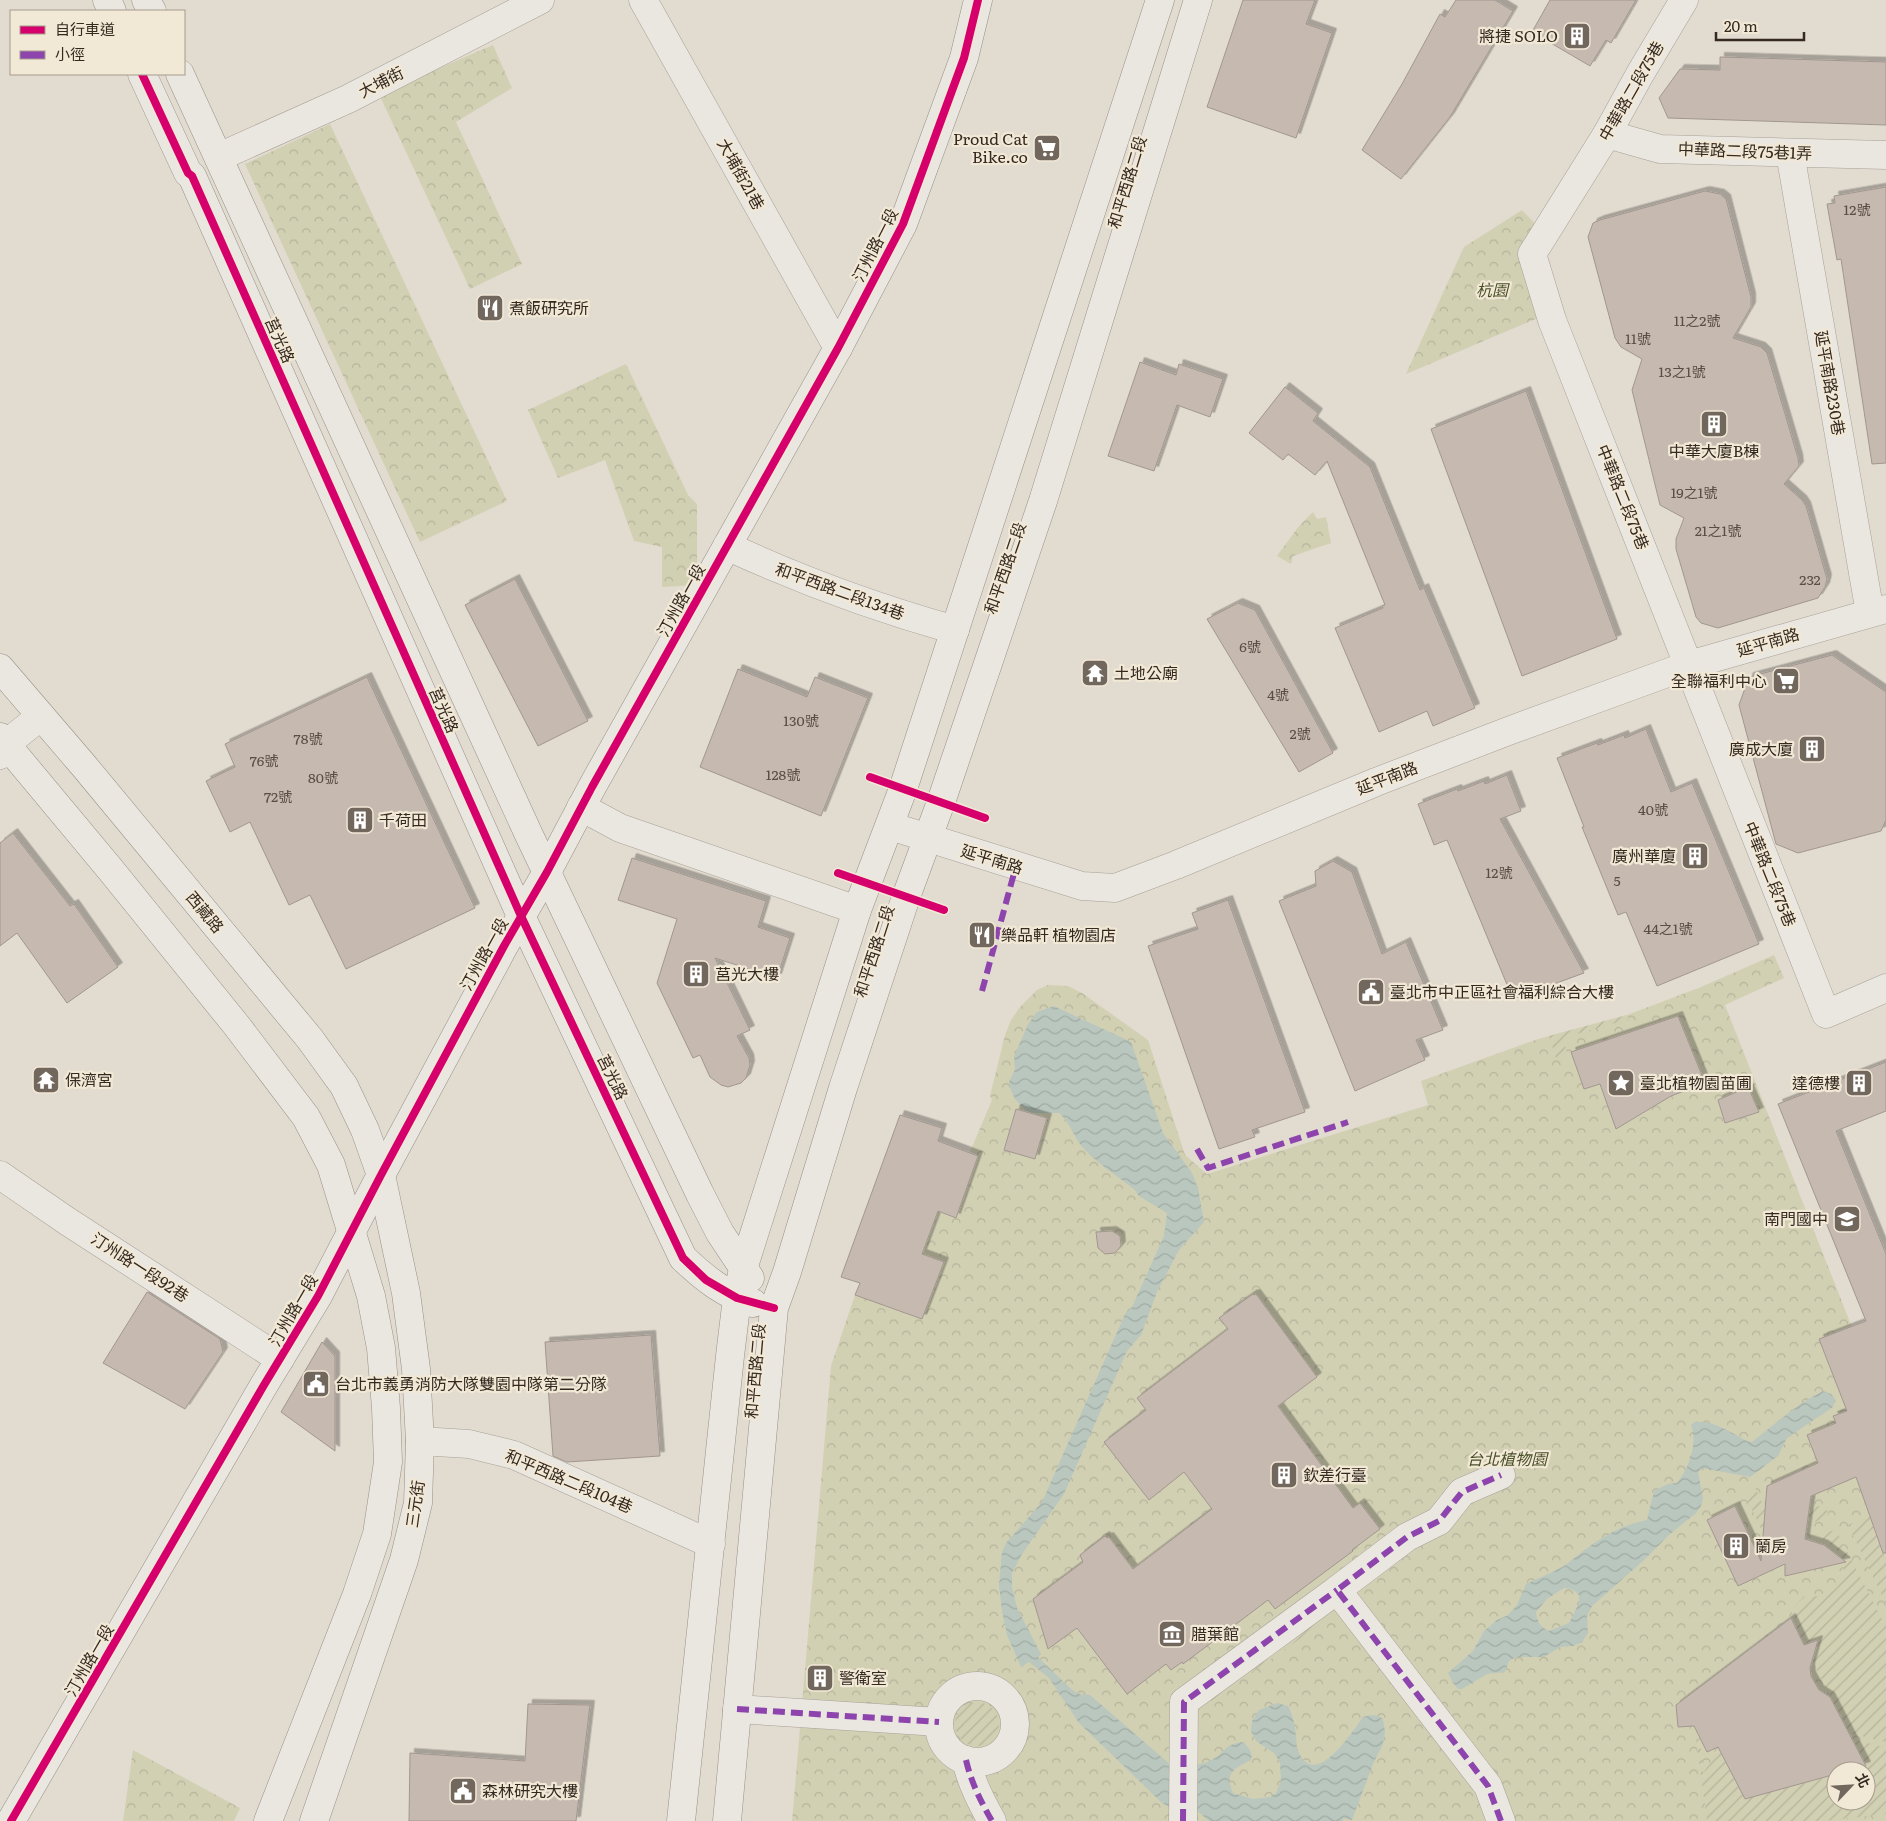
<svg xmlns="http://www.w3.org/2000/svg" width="1886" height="1821" viewBox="0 0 1886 1821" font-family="Literata,'Noto Sans TC',serif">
<defs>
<pattern id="park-crowns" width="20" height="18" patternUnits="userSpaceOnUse" patternTransform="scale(1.25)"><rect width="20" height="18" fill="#d2d0b3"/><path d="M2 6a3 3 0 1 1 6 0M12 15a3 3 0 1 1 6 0" fill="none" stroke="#b5b39a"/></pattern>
<pattern id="garden-furrows" width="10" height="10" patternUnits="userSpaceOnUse" patternTransform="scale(1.25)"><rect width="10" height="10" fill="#d2d0b3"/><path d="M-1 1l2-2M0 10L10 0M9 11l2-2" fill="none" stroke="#b5b39a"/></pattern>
<pattern id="water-waves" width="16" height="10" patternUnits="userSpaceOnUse" patternTransform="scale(1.25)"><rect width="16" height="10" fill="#b9c7be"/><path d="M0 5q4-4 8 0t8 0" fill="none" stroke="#a0aba3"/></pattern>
<filter id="shadow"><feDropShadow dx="4.5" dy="-4.5" stdDeviation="0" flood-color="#0004"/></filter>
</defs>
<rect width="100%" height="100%" fill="#e2dbcf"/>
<g fill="url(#park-crowns)" fill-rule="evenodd">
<polygon points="493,45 512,88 456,122 522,264 470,289 379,94"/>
<polygon points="330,124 507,501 420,542 245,164"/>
<polygon points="1522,210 1541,230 1545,315 1406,374 1464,247"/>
<polygon points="626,364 688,495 697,504 697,585 662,587 662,547 634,541 605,460 558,478 528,410"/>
<polygon points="1313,512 1317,519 1326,517 1331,543 1293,556 1291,564 1277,556 1299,526"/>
<path d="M1774,955L1784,978L1725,1005L1870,1373L1886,1441V1821H792L831,1366L855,1295L921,1205L955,1218L978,1156L970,1152L992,1100L990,1096L1005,1035L1011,1020L1020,1007L1037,990L1048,985L1068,986L1082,993L1148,1040L1185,1155L1207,1174L1428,1105L1421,1081L1538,1039L1627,1015L1701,987ZM1836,1771H1866V1801H1836Z"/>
<polygon points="133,1750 240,1808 234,1821 123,1821"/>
</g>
<g fill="url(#garden-furrows)">
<polygon points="1627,1015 1629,1019 1563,1038 1567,1053 1556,1058 1549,1036"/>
<polygon points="1755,1487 1765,1510 1809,1505 1825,1507 1828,1513 1827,1516 1778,1540 1764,1535 1745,1495"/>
<polygon points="1870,1517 1886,1560 1886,1604 1848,1525"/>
<path d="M1836,1530L1886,1627V1742L1849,1733L1795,1627L1799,1624L1791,1611L1804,1596C1824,1599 1847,1589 1843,1565C1842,1562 1842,1557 1840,1554C1834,1545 1824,1539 1815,1535Z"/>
<polygon points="1323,1612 1328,1619 1211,1701 1208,1697"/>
<circle cx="977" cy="1724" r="22"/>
<polygon points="1700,1738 1703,1773 1720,1749 1745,1799 1836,1775 1836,1801 1866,1801 1866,1771 1849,1771 1866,1766 1852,1739 1886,1748 1886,1814 1823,1821 1707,1821 1696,1739"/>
</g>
<g fill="url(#water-waves)" fill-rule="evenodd">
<path d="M1054,1006L1131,1042L1163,1133L1192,1173L1198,1188L1204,1222L1179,1250L1157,1292L1141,1335L1127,1351L1064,1494L1022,1554L1012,1573V1587L1017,1608L1041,1654L1038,1657L1071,1689L1079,1694L1090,1695L1172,1766L1194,1767C1199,1763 1204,1764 1209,1761C1225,1755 1222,1744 1243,1742C1249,1747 1253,1753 1251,1760C1234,1769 1224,1772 1233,1793L1253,1799L1270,1797L1276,1793L1281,1781L1280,1763L1275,1754L1256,1741L1251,1731L1252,1721L1259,1710L1277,1703L1288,1706C1293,1716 1295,1725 1296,1736C1297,1741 1296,1747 1298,1751C1315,1791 1351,1733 1363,1717C1372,1714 1376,1714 1383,1719L1385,1732L1383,1744L1373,1764L1352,1820L1343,1818V1821H1209L1195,1809L1170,1808L1161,1802L1079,1723L1049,1678L1029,1662L1021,1667L1007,1635L1002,1611L999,1585L1002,1552L1006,1543L1042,1502L1125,1314L1132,1307L1164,1236L1167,1213L1139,1196L1134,1189C1118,1177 1100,1165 1085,1150C1074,1139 1071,1123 1059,1113H1032L1025,1110L1016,1100L1011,1091L1009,1082L1015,1069L1014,1057L1028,1024L1037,1012Z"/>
<path d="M1823,1391L1831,1394L1835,1399L1833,1407L1787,1438L1778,1456L1750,1477L1702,1468L1698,1472L1703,1498L1701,1506L1696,1513L1669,1535L1643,1561L1592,1606L1587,1616L1588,1633L1582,1642L1573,1646L1560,1647L1544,1657H1516L1509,1661L1505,1672L1487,1674L1462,1689H1458L1453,1683L1448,1673L1473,1651L1484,1631L1497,1620L1508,1615L1517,1605L1526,1584C1540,1577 1556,1572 1568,1563C1595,1542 1613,1527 1647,1520L1654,1491L1668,1484L1677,1483C1689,1468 1698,1444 1691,1425L1695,1422C1707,1421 1720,1426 1730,1432C1738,1435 1744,1441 1752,1442C1775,1424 1797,1404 1823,1391ZM1564,1588L1572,1589L1579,1595V1603L1569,1623L1549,1631C1540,1627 1537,1621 1536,1612L1547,1599Z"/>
</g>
<g fill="#c5b9b0" stroke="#a2978f" filter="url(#shadow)">
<polygon points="1243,0 1315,0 1306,24 1332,33 1296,138 1207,107"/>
<polygon points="1456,0 1495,0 1513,11 1450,117 1401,179 1362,150 1402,84 1440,14 1445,17"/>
<polygon points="1550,0 1636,0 1611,43 1606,40 1590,66 1532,32"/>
<polygon points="1720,57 1886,62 1886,125 1668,118 1659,98 1680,69 1720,70"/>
<polygon points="1886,187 1886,463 1872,464 1841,259 1837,260 1827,204 1835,203 1834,196"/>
<polygon points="1705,191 1720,194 1726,199 1751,297 1751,307 1733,338 1761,347 1767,353 1798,458 1799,466 1784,484 1802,500 1806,506 1827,579 1825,587 1818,598 1718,628 1701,623 1696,617 1676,549 1676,539 1684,518 1660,505 1632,390 1642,359 1621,347 1615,338 1588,237 1593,223 1600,220"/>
<polygon points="1140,362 1176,375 1179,364 1223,379 1210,417 1177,405 1154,471 1108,456"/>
<polygon points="1285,387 1318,413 1313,421 1370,467 1420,590 1424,588 1475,708 1433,726 1427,711 1379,732 1335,628 1383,608 1382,606 1385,605 1327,461 1315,475 1288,454 1283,460 1249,433"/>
<polygon points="1526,391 1617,639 1522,676 1431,429"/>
<polygon points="515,579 588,721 538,746 465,605"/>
<polygon points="1238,603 1255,610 1333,753 1299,772 1207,619"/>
<polygon points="1832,655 1886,692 1886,820 1881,831 1798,853 1776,844 1739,705 1749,677"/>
<polygon points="738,669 807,697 815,677 868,698 821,816 700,767"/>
<polygon points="367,677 475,908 346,969 310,895 289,905 250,822 230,832 206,781 235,767 225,744"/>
<polygon points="1646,729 1671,792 1692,783 1759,944 1657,986 1626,912 1618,915 1582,827 1584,827 1557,758 1597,743 1598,745 1624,735 1625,738"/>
<polygon points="1507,775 1521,811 1500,819 1584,973 1513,999 1447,840 1434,845 1418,804 1457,789 1458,791 1484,781 1485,784"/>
<polygon points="13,833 70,906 74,904 118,967 67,1003 17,933 0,946 0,843"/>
<polygon points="632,858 766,901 758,927 790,938 777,978 715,958 750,1030 737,1036 749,1058 750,1065 746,1078 741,1083 728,1087 721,1085 710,1077 700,1055 693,1058 657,983 677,919 618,900"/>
<polygon points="1333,861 1352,872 1382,954 1406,942 1443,1030 1416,1040 1425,1060 1355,1091 1279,901 1316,886 1315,871"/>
<polygon points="1228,900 1305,1112 1252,1130 1255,1137 1219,1149 1148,946 1198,929 1192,913"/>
<polygon points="1678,1016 1705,1083 1671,1096 1616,1129 1600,1084 1584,1089 1571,1052"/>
<polygon points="1886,1062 1886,1111 1836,1131 1886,1254 1886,1553 1883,1553 1856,1477 1811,1496 1805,1539 1824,1545 1846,1562 1785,1576 1785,1564 1738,1586 1707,1520 1735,1506 1761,1561 1767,1486 1818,1463 1807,1435 1836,1423 1833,1416 1847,1411 1819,1339 1866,1321 1778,1104"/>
<polygon points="1748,1087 1759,1112 1725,1123 1718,1100"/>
<polygon points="1016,1109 1047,1118 1035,1159 1004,1150"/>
<polygon points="900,1115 942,1128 938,1141 978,1156 956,1218 938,1211 922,1254 944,1262 922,1319 855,1295 860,1283 841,1277"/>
<polygon points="1112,1231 1120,1236 1121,1246 1115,1253 1105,1254 1098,1248 1096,1232"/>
<polygon points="147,1292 220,1339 223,1352 185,1409 103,1363"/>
<polygon points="1253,1294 1254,1295 1256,1294 1317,1377 1278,1406 1353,1508 1360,1503 1380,1529 1352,1550 1353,1551 1275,1609 1268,1600 1183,1664 1182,1662 1171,1670 1166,1664 1127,1694 1077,1628 1048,1649 1033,1599 1083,1562 1080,1555 1105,1536 1107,1538 1109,1537 1133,1569 1212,1509 1184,1472 1149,1500 1104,1442 1146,1410 1137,1398 1228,1329 1219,1318"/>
<polygon points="651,1335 660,1456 567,1462 553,1456 545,1342"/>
<polygon points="322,1342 335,1356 335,1451 281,1412"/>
<polygon points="1791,1618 1804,1645 1818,1640 1810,1668 1811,1676 1819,1690 1830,1697 1866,1766 1849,1771 1836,1771 1836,1774 1745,1799 1718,1747 1707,1752 1694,1726 1678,1727 1676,1705"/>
<polygon points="528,1704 590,1705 576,1821 409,1821 410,1753 525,1761"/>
</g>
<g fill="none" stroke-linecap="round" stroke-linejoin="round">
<g stroke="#a8a097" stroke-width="29">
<g id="street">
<polyline points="643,0 838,348"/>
<polyline points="1684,0 1640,74 1607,134 1532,254 1552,320 1826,1014 1886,988"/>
<polyline points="1607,134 1660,149 1886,155"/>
<polyline points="1790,153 1870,613"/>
<polyline points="219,157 348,99 540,0"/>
<path d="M727,546C800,580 877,608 955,630"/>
<polyline points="0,755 6,744 41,716"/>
<polyline points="581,807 620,828 857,910"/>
<polyline points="890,826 1082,886 1115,888 1176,865 1376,782 1511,730 1689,665 1886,609"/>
<polyline points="0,1175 67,1221 280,1359"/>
<polyline points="420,1441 469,1444 514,1455 711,1544"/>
<circle cx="977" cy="1724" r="38"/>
<polyline points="737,1709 939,1722"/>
<path d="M966,1760C971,1782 981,1802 992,1821"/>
<polyline points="1183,1821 1184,1702 1337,1590"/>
<polyline points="1501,1821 1488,1786 1337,1590 1407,1537 1439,1521 1462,1492 1501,1475"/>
</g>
</g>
<g stroke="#979088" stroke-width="29">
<g id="secondary">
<polyline points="107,0 112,11"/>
<polyline points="146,0 152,11"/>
<path d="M142,74L188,173L192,176L521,916L683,1258C704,1278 725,1295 753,1303"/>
<polyline points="180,74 529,835 700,1194 720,1233 750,1278"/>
<polyline points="0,668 84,766 310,1039 344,1086 365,1130 381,1175 406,1293 416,1369 420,1441 418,1503 404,1560 314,1821"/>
<polyline points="0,737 110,869 237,1026 306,1117 331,1165 371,1296 381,1348 386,1408 388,1462 377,1534 357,1594 268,1821"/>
<polyline points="11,1821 264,1385 318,1296 381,1175 504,946 547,872 592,787 838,348 903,224 964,58 978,0"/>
<polyline points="681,1821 730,1356 737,1298 743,1269 857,910 903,789 1160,0"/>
<polyline points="727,1821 774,1308 787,1272 843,1088 906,897 941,802 1043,501 1198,0"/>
</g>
</g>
<use href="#street" stroke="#eae7e0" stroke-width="28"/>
<use href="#secondary" stroke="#eae7e0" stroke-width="28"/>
<g stroke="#8e44ad" stroke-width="6" stroke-dasharray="12 6" stroke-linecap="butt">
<polyline points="982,991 1016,866"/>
<polyline points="1197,1149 1208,1168 1348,1122"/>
<polyline points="737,1709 939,1722"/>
<path d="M966,1760C971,1782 981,1802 992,1821"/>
<polyline points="1183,1821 1184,1702 1337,1590"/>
<polyline points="1501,1821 1488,1786 1337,1590 1407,1537 1439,1521 1462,1492 1501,1475"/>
</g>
<g stroke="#f2e8d6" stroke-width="11">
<g id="cycleway">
<polyline points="142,74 188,173 192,176 521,916 683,1258 706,1280 737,1298 774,1308"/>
<polyline points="870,777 985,818"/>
<polyline points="838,873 944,910"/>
<polyline points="11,1821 264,1385 318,1296 381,1175 504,946 547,872 592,787 838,348 903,224 964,58 978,0"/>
</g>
</g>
<use href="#cycleway" stroke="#d6006c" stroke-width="8"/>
</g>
<defs>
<g id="building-square" transform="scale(1.4375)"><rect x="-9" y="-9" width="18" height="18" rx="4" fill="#72675d" stroke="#f2e8d6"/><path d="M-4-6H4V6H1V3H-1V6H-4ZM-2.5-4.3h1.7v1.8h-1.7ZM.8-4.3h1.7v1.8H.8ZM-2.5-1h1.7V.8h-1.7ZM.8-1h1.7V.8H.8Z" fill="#fff"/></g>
<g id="supermarket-square" transform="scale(1.4375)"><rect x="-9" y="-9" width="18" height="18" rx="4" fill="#72675d" stroke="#f2e8d6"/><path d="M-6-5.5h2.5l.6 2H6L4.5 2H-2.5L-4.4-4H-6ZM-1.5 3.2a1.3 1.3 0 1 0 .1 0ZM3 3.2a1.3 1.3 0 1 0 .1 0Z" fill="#fff"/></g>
<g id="restaurant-square" transform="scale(1.4375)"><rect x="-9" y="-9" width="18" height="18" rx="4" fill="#72675d" stroke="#f2e8d6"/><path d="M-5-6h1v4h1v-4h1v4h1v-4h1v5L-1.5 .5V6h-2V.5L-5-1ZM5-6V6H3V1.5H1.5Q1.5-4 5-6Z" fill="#fff"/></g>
<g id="temple-square" transform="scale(1.4375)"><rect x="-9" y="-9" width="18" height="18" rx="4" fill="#72675d" stroke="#f2e8d6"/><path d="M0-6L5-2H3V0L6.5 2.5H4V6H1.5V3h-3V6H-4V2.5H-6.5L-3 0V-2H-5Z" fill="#fff"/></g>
<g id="civic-square" transform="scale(1.4375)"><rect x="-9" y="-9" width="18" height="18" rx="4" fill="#72675d" stroke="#f2e8d6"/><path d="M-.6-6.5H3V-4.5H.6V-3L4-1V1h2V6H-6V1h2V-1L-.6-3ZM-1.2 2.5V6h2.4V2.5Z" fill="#fff"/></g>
<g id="sight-square" transform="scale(1.4375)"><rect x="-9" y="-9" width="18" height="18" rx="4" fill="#72675d" stroke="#f2e8d6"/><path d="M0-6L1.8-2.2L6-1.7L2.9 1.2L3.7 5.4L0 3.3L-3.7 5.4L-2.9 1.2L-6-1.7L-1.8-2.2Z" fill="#fff"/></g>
<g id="school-square" transform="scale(1.4375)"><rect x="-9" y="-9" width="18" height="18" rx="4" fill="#72675d" stroke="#f2e8d6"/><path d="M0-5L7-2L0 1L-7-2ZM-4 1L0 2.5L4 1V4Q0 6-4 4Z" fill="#fff"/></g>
<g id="museum-square" transform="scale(1.4375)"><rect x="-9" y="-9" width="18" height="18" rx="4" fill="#72675d" stroke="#f2e8d6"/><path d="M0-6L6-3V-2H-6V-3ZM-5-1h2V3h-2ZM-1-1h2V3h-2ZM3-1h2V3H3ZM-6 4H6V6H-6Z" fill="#fff"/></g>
</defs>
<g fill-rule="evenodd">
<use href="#building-square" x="1577" y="36"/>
<use href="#supermarket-square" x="1047" y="148"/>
<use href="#restaurant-square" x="490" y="308"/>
<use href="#building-square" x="1714" y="424"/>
<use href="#temple-square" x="1095" y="673"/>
<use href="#supermarket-square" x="1786" y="681"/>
<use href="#building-square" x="1812" y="749"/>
<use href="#building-square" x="360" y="820"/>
<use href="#building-square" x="1695" y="856"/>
<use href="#restaurant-square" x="982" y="935"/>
<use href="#building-square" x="696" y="974"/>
<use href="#civic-square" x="1371" y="992"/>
<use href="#temple-square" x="46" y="1080"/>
<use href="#sight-square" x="1621" y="1083"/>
<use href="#building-square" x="1859" y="1083"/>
<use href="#school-square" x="1847" y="1219"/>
<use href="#civic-square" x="316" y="1384"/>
<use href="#building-square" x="1284" y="1475"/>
<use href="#building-square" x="1736" y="1546"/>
<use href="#museum-square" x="1172" y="1634"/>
<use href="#building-square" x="820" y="1678"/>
<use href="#civic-square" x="463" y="1791"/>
</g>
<g text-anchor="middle" stroke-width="4.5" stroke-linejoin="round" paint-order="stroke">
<g font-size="14" fill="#594d44">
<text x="1857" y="215">12號</text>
<text x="1697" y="326">11之2號</text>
<text x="1638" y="344">11號</text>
<text x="1682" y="377">13之1號</text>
<text x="1694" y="498">19之1號</text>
<text x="1718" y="536">21之1號</text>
<text x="1810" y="585">232</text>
<text x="1250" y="652">6號</text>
<text x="1278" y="700">4號</text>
<text x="801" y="726">130號</text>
<text x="1300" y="739">2號</text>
<text x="308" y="744">78號</text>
<text x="264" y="766">76號</text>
<text x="783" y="780">128號</text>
<text x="323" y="783">80號</text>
<text x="278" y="802">72號</text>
<text x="1653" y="815">40號</text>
<text x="1499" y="878">12號</text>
<text x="1617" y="886">5</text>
<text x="1668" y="934">44之1號</text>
</g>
<g font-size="16" fill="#352920" stroke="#f2e8d6" text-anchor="start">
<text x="1558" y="42" text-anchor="end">將捷 SOLO</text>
<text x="1028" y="145" text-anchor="end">Proud Cat<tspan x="1028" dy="18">Bike.co</tspan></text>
<text x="509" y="314">煮飯研究所</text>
<text x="1714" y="457" text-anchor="middle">中華大廈B棟</text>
<text x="1114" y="679">土地公廟</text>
<text x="1767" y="687" text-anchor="end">全聯福利中心</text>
<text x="1793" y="755" text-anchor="end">廣成大廈</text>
<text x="379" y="826">千荷田</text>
<text x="1676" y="862" text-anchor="end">廣州華廈</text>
<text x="1001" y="941">樂品軒 植物園店</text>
<text x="715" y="980">莒光大樓</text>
<text x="1390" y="998">臺北市中正區社會福利綜合大樓</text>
<text x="65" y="1086">保濟宮</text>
<text x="1640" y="1089">臺北植物園苗圃</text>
<text x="1840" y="1089" text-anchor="end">達德樓</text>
<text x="1828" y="1225" text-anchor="end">南門國中</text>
<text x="335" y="1390">台北市義勇消防大隊雙園中隊第二分隊</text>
<text x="1303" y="1481">欽差行臺</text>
<text x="1755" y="1552">蘭房</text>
<text x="1191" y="1640">腊葉館</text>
<text x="839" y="1684">警衛室</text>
<text x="482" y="1797">森林研究大樓</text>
</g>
<g font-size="16" fill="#352920" stroke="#f2e8d6">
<text transform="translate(381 82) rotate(-27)" y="6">大埔街</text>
<text transform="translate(1631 91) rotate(-60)" y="6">中華路二段75巷</text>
<text transform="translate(1745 151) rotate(2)" y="6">中華路二段75巷1弄</text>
<text transform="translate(741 174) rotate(61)" y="6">大埔街21巷</text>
<text transform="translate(1127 182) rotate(-73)" y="6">和平西路二段</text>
<text transform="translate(875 245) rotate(-63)" y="6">汀州路一段</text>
<text transform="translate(280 340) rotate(66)" y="6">莒光路</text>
<text transform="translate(1830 383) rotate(80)" y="6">延平南路230巷</text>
<text transform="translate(1623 497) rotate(68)" y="6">中華路二段75巷</text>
<text transform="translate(1005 568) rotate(-71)" y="6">和平西路二段</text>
<text transform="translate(840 591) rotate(20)" y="6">和平西路二段134巷</text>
<text transform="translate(681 600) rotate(-61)" y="6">汀州路一段</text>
<text transform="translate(1768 642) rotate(-16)" y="6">延平南路</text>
<text transform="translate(444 710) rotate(66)" y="6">莒光路</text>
<text transform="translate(1387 778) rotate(-21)" y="6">延平南路</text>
<text transform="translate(992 859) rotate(17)" y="6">延平南路</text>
<text transform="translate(1770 874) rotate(68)" y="6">中華路二段75巷</text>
<text transform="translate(205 912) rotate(50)" y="6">西藏路</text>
<text transform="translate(874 951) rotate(-72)" y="6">和平西路二段</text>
<text transform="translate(484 954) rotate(-61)" y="6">汀州路一段</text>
<text transform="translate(613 1077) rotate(64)" y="6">莒光路</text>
<text transform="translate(140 1267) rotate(33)" y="6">汀州路一段92巷</text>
<text transform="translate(293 1310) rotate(-60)" y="6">汀州路一段</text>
<text transform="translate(755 1371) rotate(-85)" y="6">和平西路二段</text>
<text transform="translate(569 1481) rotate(23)" y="6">和平西路二段104巷</text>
<text transform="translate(415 1504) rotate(-82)" y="6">三元街</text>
<text transform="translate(89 1660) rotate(-60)" y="6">汀州路一段</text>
</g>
<g font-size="16" font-style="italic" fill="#495029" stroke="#f2e8d6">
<text x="1492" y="296">杭園</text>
<text x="1507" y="1465">台北植物園</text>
</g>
</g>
<rect x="10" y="10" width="175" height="65" fill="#f2e8d6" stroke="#a69c8d"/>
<rect x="20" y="26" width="25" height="8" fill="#d6006c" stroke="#a69c8d"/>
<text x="55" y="35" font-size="15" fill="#352920">自行車道</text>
<rect x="20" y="51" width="25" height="8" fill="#8e44ad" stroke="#a69c8d"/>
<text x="55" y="60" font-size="15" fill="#352920">小徑</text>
<g transform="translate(1851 1786) rotate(65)"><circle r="24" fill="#f2e8d6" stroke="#a69c8d"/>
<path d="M0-4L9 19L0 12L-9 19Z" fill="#72675d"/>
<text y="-8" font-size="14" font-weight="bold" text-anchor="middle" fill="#352920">北</text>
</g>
<path d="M1716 32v8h88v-8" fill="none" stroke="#352920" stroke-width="2.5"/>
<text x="1724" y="32" font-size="15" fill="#352920" stroke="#f2e8d6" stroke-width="4" paint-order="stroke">20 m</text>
</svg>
